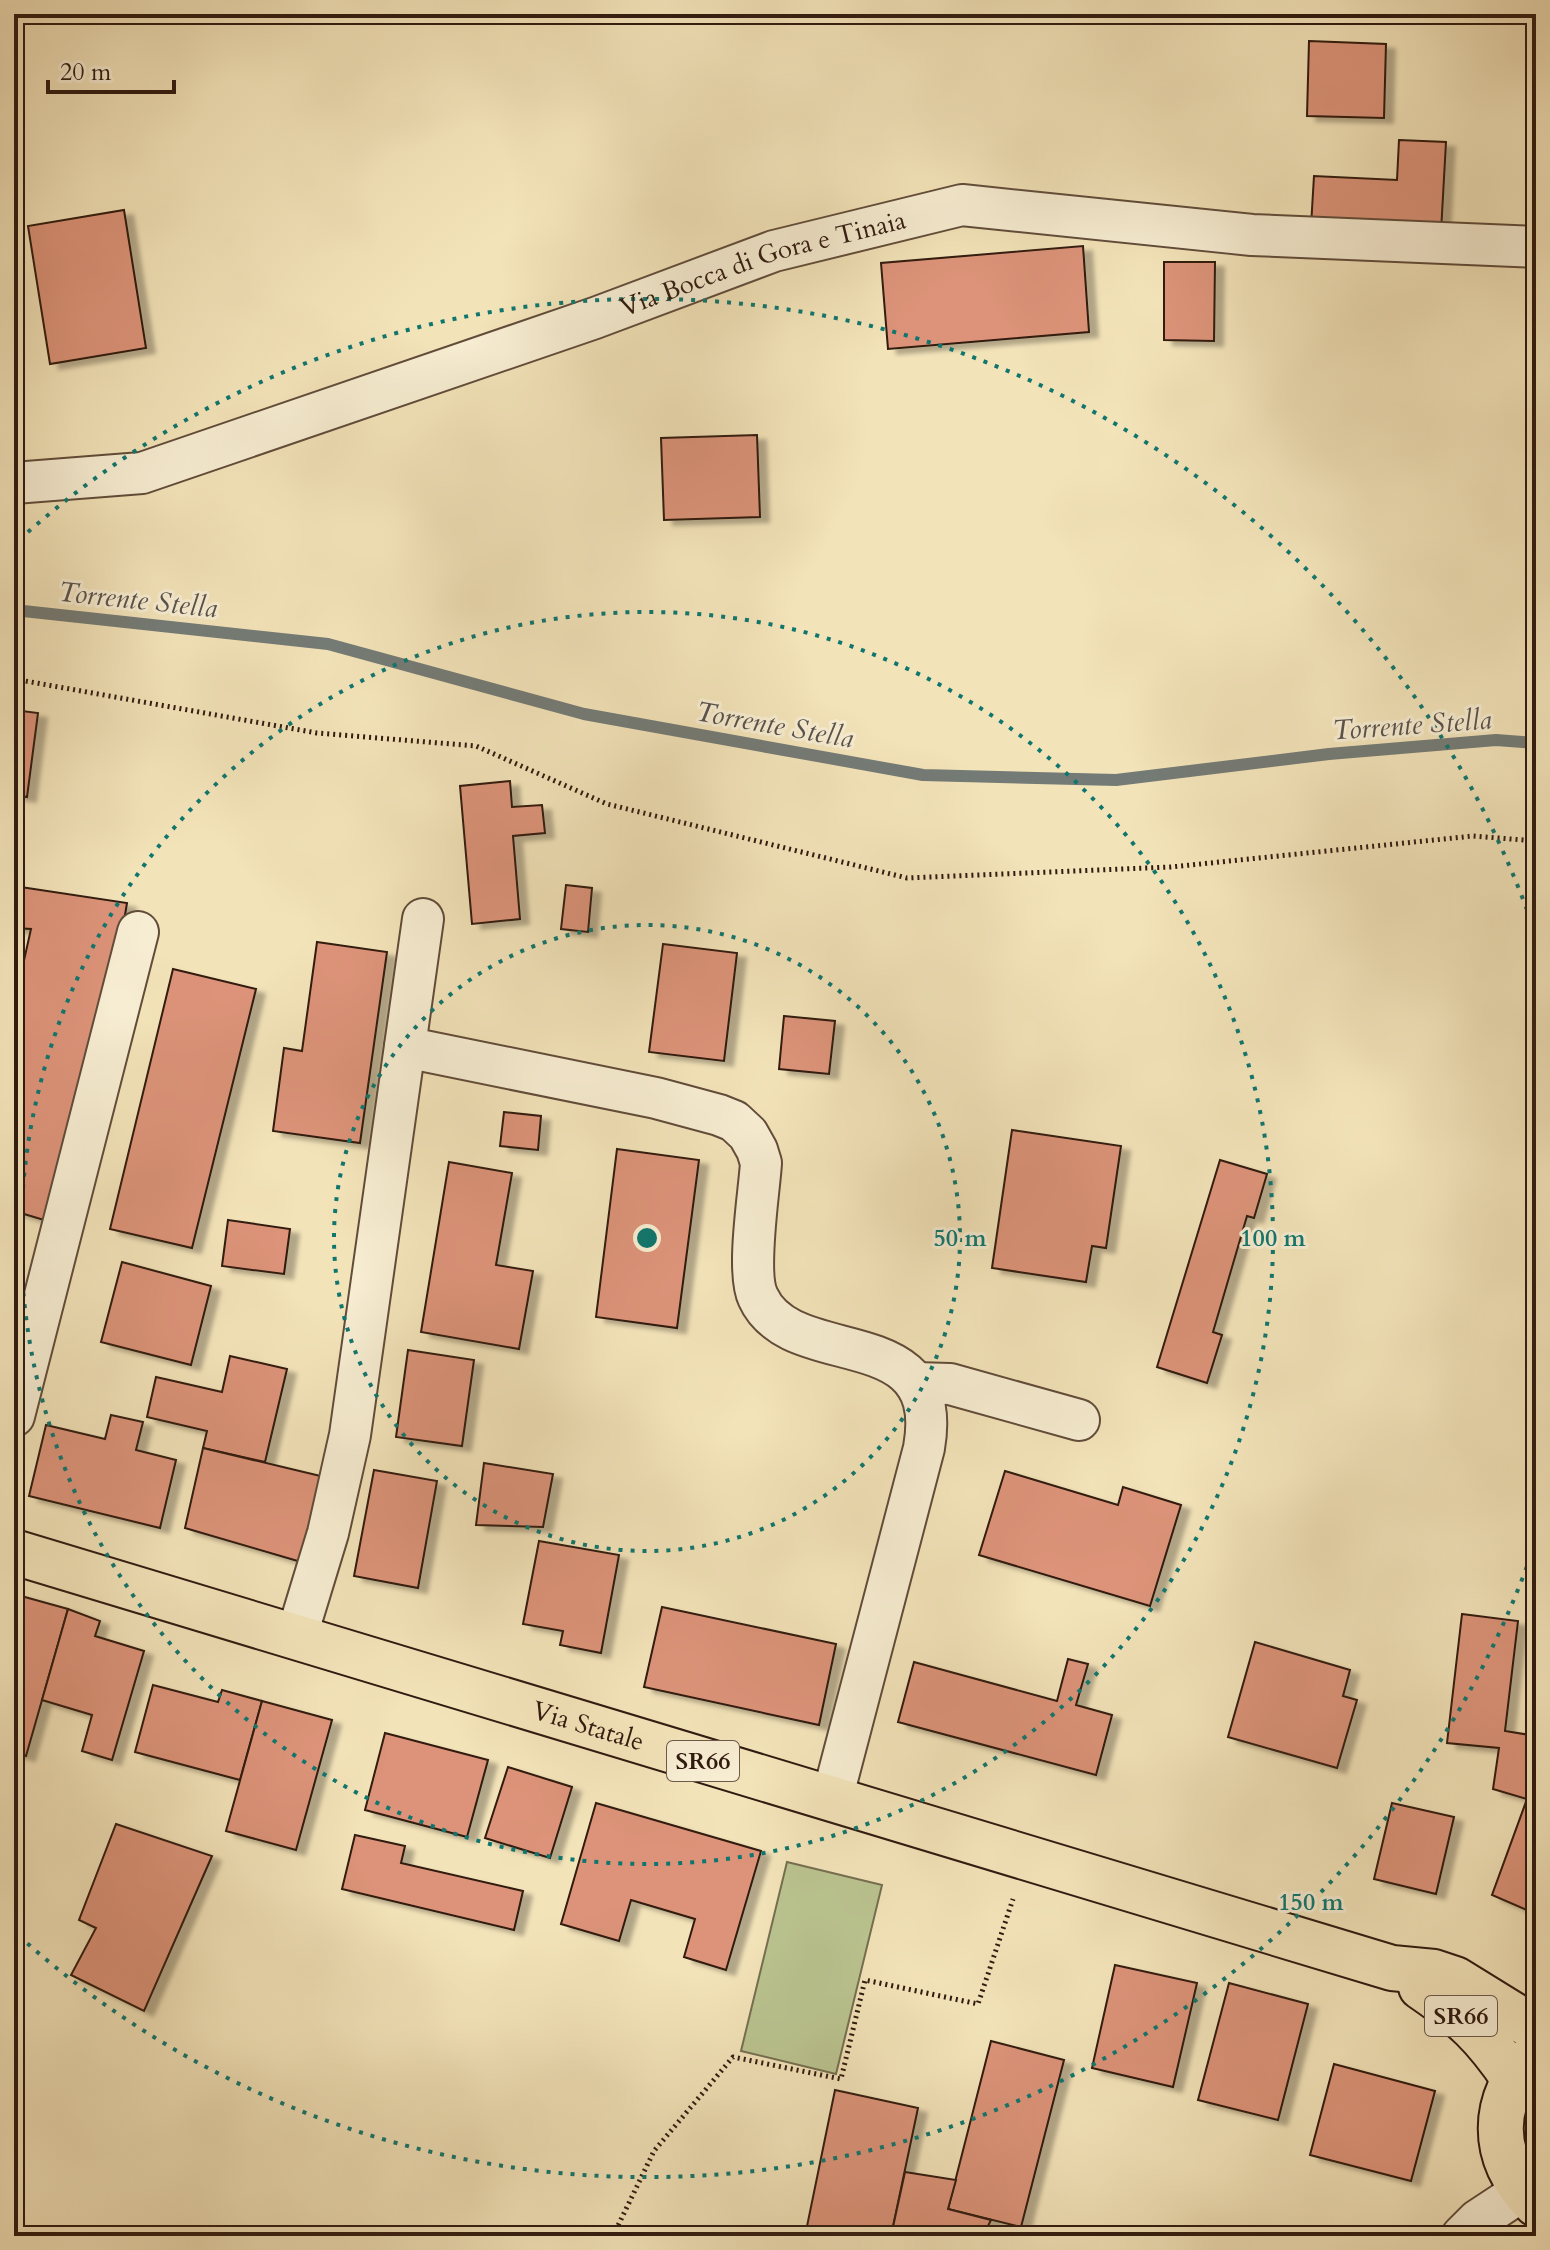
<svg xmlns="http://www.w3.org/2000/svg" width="1550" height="2250" viewBox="0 0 1550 2250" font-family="Cardo,serif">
<defs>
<filter id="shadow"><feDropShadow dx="9" dy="5" stdDeviation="2" flood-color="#0004"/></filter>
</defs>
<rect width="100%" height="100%" fill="#f3e3b9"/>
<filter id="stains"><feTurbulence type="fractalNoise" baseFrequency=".0025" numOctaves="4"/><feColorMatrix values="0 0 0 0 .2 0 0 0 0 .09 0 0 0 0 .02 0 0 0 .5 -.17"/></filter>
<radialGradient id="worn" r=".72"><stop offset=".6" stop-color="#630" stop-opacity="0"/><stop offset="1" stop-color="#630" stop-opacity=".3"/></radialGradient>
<polygon fill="#bac490" stroke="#756f50" stroke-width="2" points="787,1862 882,1885 836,2074 741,2051"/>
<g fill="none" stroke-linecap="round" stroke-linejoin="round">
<polyline stroke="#747b76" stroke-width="12" points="14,610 328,644 584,714 923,775 1116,780 1329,754 1496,740 1536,743"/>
</g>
<g fill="#dc9379" stroke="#301a10" stroke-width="2" filter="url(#shadow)">
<polygon points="1309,41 1386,44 1384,118 1307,116"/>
<polygon points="1399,140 1446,142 1441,232 1311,226 1314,176 1397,180"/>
<polygon points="124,210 146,348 50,364 28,226"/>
<polygon points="1083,246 1089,332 888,349 881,263"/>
<polygon points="1164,262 1215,262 1214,341 1164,340"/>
<polygon points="757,435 760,517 664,520 661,438"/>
<polygon points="14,710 38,713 27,797 14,795"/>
<polygon points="510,781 512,807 542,805 545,833 513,836 520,919 472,924 460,786"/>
<polygon points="566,885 592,888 588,932 561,929"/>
<polygon points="14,886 127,903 118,957 44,1220 14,1211 14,1005 31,929 14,928"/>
<polygon points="317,942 387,952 360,1143 273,1131 284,1048 302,1051"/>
<polygon points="663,944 737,953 724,1061 649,1052"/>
<polygon points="173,969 256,989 192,1248 110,1229"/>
<polygon points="784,1016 835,1021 829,1074 779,1069"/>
<polygon points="504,1112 541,1116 538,1150 500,1146"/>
<polygon points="1012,1130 1121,1146 1106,1248 1092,1246 1086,1282 992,1268"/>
<polygon points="617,1149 699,1160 677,1328 596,1317"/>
<polygon points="1220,1160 1267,1174 1254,1218 1247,1216 1213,1332 1222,1335 1207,1383 1157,1367"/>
<polygon points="449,1162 512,1173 496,1265 533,1271 519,1349 421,1332"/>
<polygon points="228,1220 290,1229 284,1274 222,1266"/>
<polygon points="122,1262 211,1286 191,1365 101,1342"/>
<polygon points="14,1290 36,1296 14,1384"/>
<polygon points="408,1350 474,1360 462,1446 396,1437"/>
<polygon points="230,1356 287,1369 265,1462 203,1448 207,1431 147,1417 156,1377 222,1392"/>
<polygon points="111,1415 143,1422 136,1450 176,1460 160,1528 29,1496 46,1425 105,1439"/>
<polygon points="203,1448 333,1479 308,1564 185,1528"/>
<polygon points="484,1463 553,1474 543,1527 476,1525"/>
<polygon points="374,1470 437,1481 418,1588 354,1576"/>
<polygon points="1005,1471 1118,1505 1123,1487 1181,1505 1150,1606 979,1555"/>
<polygon points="539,1541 619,1555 601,1653 560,1645 563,1631 523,1624"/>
<polygon points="14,1594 68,1609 26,1756 14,1753"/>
<polygon points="662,1607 836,1644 819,1725 644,1687"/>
<polygon points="68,1609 100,1621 95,1636 144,1651 112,1760 82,1751 92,1715 42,1700"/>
<polygon points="1462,1614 1518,1621 1505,1731 1536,1736 1536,1914 1492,1895 1527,1799 1493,1789 1499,1748 1447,1743"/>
<polygon points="1255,1642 1350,1670 1343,1696 1357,1700 1337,1768 1228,1737"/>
<polygon points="1068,1659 1088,1664 1076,1705 1112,1715 1096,1775 898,1722 914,1662 1057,1701"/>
<polygon points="153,1685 218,1702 222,1690 262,1701 240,1780 135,1752"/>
<polygon points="262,1701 332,1720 296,1850 226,1831"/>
<polygon points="385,1733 488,1760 467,1837 365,1810"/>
<polygon points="508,1767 572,1787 550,1858 485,1838"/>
<polygon points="596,1803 761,1851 726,1970 684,1957 695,1919 631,1900 619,1941 561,1924"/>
<polygon points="1392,1803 1454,1817 1436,1894 1374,1879"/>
<polygon points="116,1824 212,1856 144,2011 71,1975 96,1928 79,1920"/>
<polygon points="355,1835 405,1846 401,1863 523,1891 514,1930 342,1889"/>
<polygon points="1115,1965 1197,1983 1173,2087 1092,2068"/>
<polygon points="1229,1983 1308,2004 1278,2120 1198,2100"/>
<polygon points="991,2041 1064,2060 1021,2227 948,2209"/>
<polygon points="1334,2064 1435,2091 1411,2181 1310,2155"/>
<polygon points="835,2090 918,2108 891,2236 805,2236"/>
<polygon points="905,2172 956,2180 948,2209 991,2220 983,2236 891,2236"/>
</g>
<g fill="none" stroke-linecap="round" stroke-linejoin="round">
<g stroke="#614c3a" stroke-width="44">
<g id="street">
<path id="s1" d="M14,483L142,473L595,318L774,251L962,205L1252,235L1536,247"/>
<path d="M405,1047L656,1098L719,1115L734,1121L748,1134L757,1150L761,1163C759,1194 746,1272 758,1297C792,1373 947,1317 924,1448L832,1799"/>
<polyline points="915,1383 950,1384 1079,1420"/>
<polyline points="14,1416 138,932"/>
<polyline points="296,1638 328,1533 350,1435 423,919"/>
<polyline points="1462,2236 1478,2220 1522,2191"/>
</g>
</g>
<g stroke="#301a10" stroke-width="48">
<g id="primary">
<path id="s2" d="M14,1552L1392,1968L1434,1972L1455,1979L1536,2029"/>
<path d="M1421,1987C1465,2017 1484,2035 1514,2079"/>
<path d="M1536,2053C1489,2099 1489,2158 1536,2204"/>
</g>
</g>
<g stroke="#301a10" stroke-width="5" stroke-dasharray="2 4" stroke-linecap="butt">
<polyline points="14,679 317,733 476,746 607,804 907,878 1171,867 1473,836 1536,841"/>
<polyline points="613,2236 654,2151 733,2057 841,2079 865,1980 978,2004 1013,1899"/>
</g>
<use href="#street" stroke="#f7edd2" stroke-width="40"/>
<use href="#primary" stroke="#f3e3b9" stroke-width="44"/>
</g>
<g fill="none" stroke="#0f766e" stroke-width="4" stroke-dasharray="4 8">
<circle cx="647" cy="1238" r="313"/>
<circle cx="647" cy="1238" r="626"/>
<path d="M1535 1544A939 939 0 0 1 19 1936M19 540A939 939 0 0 1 1535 932"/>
</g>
<g text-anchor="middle" stroke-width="6" stroke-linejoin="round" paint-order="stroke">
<g fill="#f7edd2" stroke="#6c594a" stroke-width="2">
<rect x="667" y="1741" width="72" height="40" rx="6"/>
<rect x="1425" y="1996" width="72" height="40" rx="6"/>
</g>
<g font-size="24" font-weight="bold" fill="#301a10">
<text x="703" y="1769">SR66</text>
<text x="1461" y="2024">SR66</text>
</g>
<g font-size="26" fill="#301a10" stroke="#f7edd2">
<text dy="9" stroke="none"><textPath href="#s1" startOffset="784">Via Bocca di Gora e Tinaia</textPath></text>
<text dy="9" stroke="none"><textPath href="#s2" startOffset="600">Via Statale</textPath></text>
</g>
<g font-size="28" font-style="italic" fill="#58524c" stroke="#f7edd2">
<text transform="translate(138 599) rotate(6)" y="10">Torrente Stella</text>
<text transform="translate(775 724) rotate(10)" y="10">Torrente Stella</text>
<text transform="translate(1412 724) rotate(-4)" y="10">Torrente Stella</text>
</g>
</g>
<circle cx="647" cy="1238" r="12" fill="#0f766e" stroke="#f7edd2" stroke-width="4"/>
<g font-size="24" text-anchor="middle" font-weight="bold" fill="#0f766e" stroke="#f7edd2" stroke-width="6" stroke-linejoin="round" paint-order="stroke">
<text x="960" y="1246">50 m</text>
<text x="1273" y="1246">100 m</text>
<text x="1311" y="1910">150 m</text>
</g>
<rect width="1550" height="2250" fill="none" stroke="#f3e3b9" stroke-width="48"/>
<rect x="16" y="16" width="1518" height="2218" fill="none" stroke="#301a10" stroke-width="4"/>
<rect x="24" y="24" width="1502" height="2202" fill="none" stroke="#301a10" stroke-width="2"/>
<path d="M48 80v12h126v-12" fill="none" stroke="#301a10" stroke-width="4"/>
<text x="60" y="80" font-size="24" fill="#301a10" stroke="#f7edd2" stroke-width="6" paint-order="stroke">20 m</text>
<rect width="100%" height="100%" filter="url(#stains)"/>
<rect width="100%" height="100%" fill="url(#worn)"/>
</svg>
